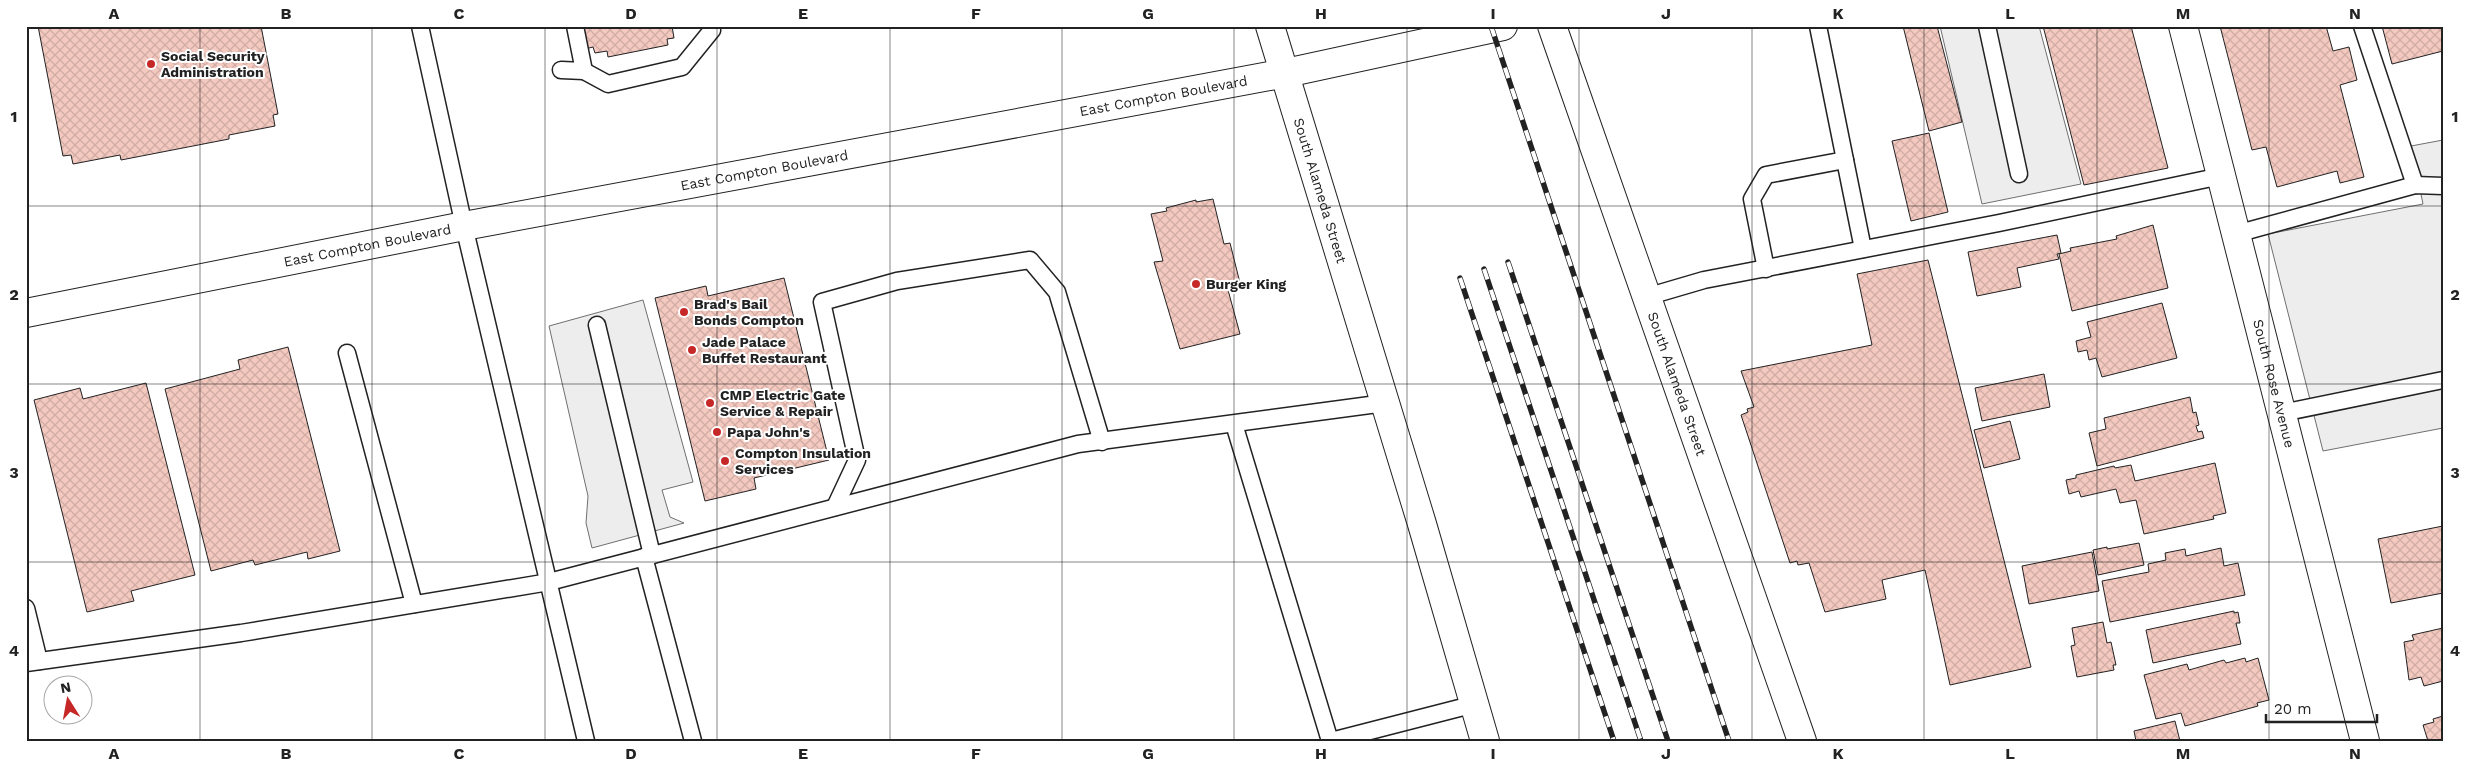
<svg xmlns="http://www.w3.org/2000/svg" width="2469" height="767" viewBox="0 0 2469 767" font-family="'Work Sans',sans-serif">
<defs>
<pattern id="building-cross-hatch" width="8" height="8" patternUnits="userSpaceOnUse" patternTransform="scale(1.25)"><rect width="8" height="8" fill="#f3c9c0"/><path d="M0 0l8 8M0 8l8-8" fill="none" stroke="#d0aca5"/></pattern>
</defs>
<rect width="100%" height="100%" fill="#fff"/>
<g fill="#ededed" stroke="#6f6f6f">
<polygon points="1940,26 2039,26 2081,184 1982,204"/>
<polygon points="2443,140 2443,428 2323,451 2268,234 2423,204 2411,146"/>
<polygon points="643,300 693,482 662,490 670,517 684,523 592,548 586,523 588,496 549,326"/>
</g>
<g fill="url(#building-cross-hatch)" stroke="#222">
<polygon points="38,26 261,26 278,114 273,115 275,126 229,135 229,139 121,160 120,155 73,164 71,155 63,156"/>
<polygon points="581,26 672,26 674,38 667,39 668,45 608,57 607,51 595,53 593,47 585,49"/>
<polygon points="1903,26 1937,26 1962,122 1929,131"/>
<polygon points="2043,26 2131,26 2168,168 2084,185"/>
<polygon points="2220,26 2326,26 2333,51 2349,47 2357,80 2340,85 2364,177 2340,183 2337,171 2277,187 2266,147 2252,150"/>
<polygon points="2382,26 2443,26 2443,51 2392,64"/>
<polygon points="1929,133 1948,212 1911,221 1892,141"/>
<polygon points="1213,199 1224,244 1230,243 1241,287 1228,290 1240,334 1180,349 1154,262 1163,261 1151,214 1167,211 1166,208 1196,200 1196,202"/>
<polygon points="2153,225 2168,288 2072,311 2059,254 2071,251 2070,248 2117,239 2116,236"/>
<polygon points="2057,235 2061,253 2057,254 2059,259 2017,268 2021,287 1977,296 1968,252"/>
<polygon points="1928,260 2031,667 1950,685 1925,570 1882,580 1886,599 1825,612 1809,563 1798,565 1797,561 1790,563 1741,415 1748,412 1747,409 1754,407 1741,371 1872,345 1857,274"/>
<polygon points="784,278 829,460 754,478 756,489 705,501 655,298 706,286 708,296"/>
<polygon points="2162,303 2177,358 2102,377 2096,358 2089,360 2087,350 2078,352 2076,341 2091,337 2087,322"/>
<polygon points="288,347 340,551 308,559 307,552 255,565 253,560 211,571 165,389 240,369 238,360"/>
<polygon points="2044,374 2050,407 1982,421 1975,388"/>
<polygon points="146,383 195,575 131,591 134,601 87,612 34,400 80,388 83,399"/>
<polygon points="2190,397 2193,413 2196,412 2199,425 2196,426 2198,432 2202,431 2204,438 2097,466 2089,433 2106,429 2104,418"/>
<polygon points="2010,421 2020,459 1984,468 1974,430"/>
<polygon points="2215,463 2226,513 2213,516 2214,519 2144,534 2136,500 2120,503 2116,489 2081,497 2079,491 2069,494 2066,480 2076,478 2076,475 2114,466 2115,468 2131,465 2135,481"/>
<polygon points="2443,526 2443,593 2391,603 2378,539"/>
<polygon points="2139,543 2144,565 2098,575 2093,550 2107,547 2107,549"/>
<polygon points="2221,548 2224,566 2238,563 2245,595 2110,622 2102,581 2149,572 2148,564 2166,560 2165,553 2185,549 2186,556"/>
<polygon points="2092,552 2099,591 2029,604 2022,566"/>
<polygon points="2234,611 2234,613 2238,612 2240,623 2236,623 2241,644 2153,663 2146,630"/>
<polygon points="2103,622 2107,643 2111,642 2116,665 2113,665 2114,670 2077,677 2071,646 2075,645 2072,628"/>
<polygon points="2443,628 2443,681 2424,686 2421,677 2409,680 2404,642 2414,640 2412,635"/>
<polygon points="2245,658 2246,662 2258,658 2269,700 2257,703 2258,706 2185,726 2181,713 2156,719 2144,675 2187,664 2189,670 2224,660 2226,663"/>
<polygon points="2443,716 2443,741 2428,741 2423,725 2434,722 2433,719"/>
<polygon points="2175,721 2180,741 2136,741 2134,731"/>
</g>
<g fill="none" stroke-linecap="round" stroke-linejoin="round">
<g stroke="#222" stroke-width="19">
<g id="service">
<polyline points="420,26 464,226 586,741"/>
<polyline points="575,26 584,71"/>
<polyline points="1987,26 2019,174"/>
<polyline points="2362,26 2415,185"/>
<polyline points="561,70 584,71 608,84 682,67 712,30 711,26"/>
<polyline points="1845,160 1863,249"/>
<polyline points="2236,234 2415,185 2443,186"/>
<polyline points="1766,269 1752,199 1766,175 1845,160 1818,26"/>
<polyline points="1646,297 1704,280 1999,223 2221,176"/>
<polyline points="597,325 652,555"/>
<polyline points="347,353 414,604"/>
<polyline points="2282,413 2443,380"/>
<polyline points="1234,424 1330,741"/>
<polyline points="835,507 857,460 822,302 897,281 1030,260 1057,292 1102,442"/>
<polyline points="644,557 693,741"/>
<polyline points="26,608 39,661"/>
<polyline points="26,663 241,633 549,582 1078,444 1385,403"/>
<polyline points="1331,741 1475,704"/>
</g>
</g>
<g stroke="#222" stroke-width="30">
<g id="minor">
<path id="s1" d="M2183,26L2365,741"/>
</g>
</g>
<g stroke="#222" stroke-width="30">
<g id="tertiary">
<path id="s2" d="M1552,26L1802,741"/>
</g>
</g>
<g stroke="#222" stroke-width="30">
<g id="secondary">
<path id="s3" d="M26,313L464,226L1286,73L1503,26"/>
</g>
</g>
<g stroke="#222" stroke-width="30">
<g id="primary">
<path id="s4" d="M1270,26L1422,524L1485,741"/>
</g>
</g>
<use href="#service" stroke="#fff" stroke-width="16"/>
<use href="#minor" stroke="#fff" stroke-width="28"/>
<use href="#tertiary" stroke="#fff" stroke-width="28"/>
<use href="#secondary" stroke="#fff" stroke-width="28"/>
<use href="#primary" stroke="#fff" stroke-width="28"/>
<g stroke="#222" stroke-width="5.5">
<g id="rail">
<polyline points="1491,26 1729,741"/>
<polyline points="1508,262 1668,741"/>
<polyline points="1484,269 1641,741"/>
<polyline points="1460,278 1614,741"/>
</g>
</g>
<use href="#rail" stroke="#fff" stroke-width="4" stroke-dasharray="11" stroke-linecap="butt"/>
</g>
<path fill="none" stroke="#222" stroke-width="1" stroke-opacity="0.55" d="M200,26V741M372,26V741M545,26V741M717,26V741M890,26V741M1062,26V741M1234,26V741M1407,26V741M1579,26V741M1752,26V741M1924,26V741M2097,26V741M2269,26V741M26,206H2443M26,384H2443M26,562H2443"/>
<g fill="#c62828" stroke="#fff" stroke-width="2">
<circle cx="151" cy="64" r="5"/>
<circle cx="1196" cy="284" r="5"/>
<circle cx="684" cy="312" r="5"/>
<circle cx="692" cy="350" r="5"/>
<circle cx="710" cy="403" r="5"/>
<circle cx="717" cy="432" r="5"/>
<circle cx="725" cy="461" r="5"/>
</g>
<g text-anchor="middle" stroke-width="4" stroke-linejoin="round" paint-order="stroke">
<g font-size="14" font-weight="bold" fill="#222" stroke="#fff" text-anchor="start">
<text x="161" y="61">Social Security<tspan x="161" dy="16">Administration</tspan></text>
<text x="1206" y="289">Burger King</text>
<text x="694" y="309">Brad's Bail<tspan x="694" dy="16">Bonds Compton</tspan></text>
<text x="702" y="347">Jade Palace<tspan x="702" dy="16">Buffet Restaurant</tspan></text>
<text x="720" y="400">CMP Electric Gate<tspan x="720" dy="16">Service &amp; Repair</tspan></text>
<text x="727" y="437">Papa John's</text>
<text x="735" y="458">Compton Insulation<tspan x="735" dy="16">Services</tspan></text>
</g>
<g font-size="14" fill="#222" stroke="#fff">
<text dy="5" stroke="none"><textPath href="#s3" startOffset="1158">East Compton Boulevard</textPath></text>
<text dy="5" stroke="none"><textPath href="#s3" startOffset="752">East Compton Boulevard</textPath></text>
<text dy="5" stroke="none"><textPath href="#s4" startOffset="172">South Alameda Street</textPath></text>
<text dy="5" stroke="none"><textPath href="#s3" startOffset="348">East Compton Boulevard</textPath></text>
<text dy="5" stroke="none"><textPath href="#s2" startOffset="379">South Alameda Street</textPath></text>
<text dy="5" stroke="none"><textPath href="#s1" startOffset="369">South Rose Avenue</textPath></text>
</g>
</g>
<rect width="2469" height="767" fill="none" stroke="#ffffff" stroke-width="55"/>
<g transform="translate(68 700) rotate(349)"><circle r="24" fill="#ffffff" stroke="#a7a7a7"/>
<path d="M0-4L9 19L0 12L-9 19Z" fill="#c62828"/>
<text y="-8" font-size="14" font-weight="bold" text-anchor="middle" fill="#222222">N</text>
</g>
<path d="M2266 714v8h111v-8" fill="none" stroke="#222222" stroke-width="2.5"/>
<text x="2274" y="714" font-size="15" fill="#222222" stroke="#ffffff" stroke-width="4" paint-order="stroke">20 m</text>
<rect x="28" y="28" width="2414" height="712" fill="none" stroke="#222" stroke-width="2"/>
<g font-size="16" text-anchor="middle" font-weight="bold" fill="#222">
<text x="114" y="19">A</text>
<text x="286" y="19">B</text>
<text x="459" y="19">C</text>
<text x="631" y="19">D</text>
<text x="803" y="19">E</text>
<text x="976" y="19">F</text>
<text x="1148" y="19">G</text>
<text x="1321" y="19">H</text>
<text x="1493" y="19">I</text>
<text x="1666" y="19">J</text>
<text x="1838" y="19">K</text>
<text x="2010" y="19">L</text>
<text x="2183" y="19">M</text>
<text x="2355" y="19">N</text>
<text x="14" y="122">1</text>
<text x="2455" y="122">1</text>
<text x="14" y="300">2</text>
<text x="2455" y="300">2</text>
<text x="14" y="478">3</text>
<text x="2455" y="478">3</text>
<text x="14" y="656">4</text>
<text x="2455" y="656">4</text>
<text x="114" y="759">A</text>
<text x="286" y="759">B</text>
<text x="459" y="759">C</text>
<text x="631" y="759">D</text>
<text x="803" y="759">E</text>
<text x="976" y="759">F</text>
<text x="1148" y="759">G</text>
<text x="1321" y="759">H</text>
<text x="1493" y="759">I</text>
<text x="1666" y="759">J</text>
<text x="1838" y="759">K</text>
<text x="2010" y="759">L</text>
<text x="2183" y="759">M</text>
<text x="2355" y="759">N</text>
</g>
</svg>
